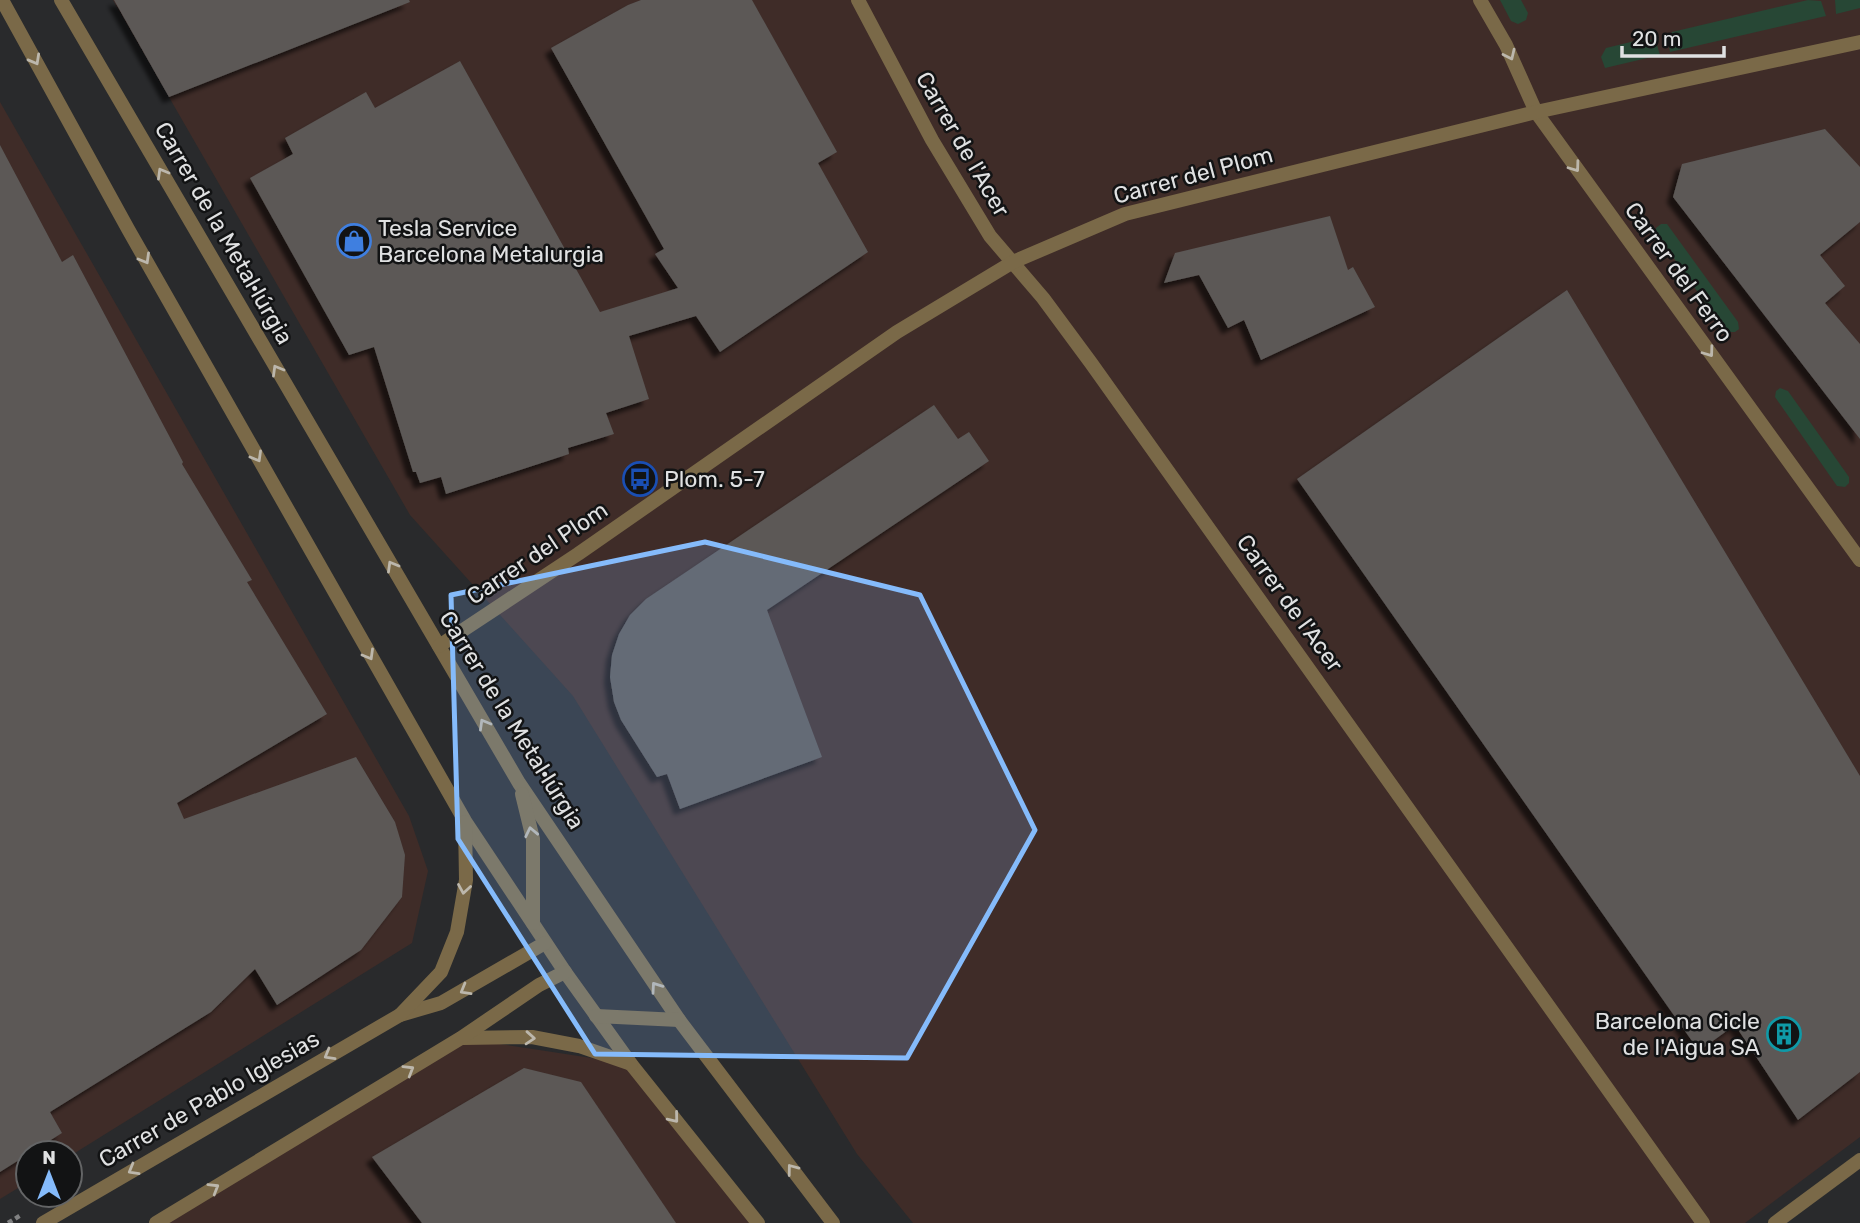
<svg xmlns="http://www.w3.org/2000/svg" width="1860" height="1223" viewBox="0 0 1860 1223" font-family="Rubik,sans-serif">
<defs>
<filter id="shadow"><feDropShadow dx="-6" dy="6" stdDeviation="2" flood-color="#0009"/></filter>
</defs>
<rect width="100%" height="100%" fill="#292a2c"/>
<g fill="#3f2c28">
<polygon points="113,0 1860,0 1860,1137 1745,1223 913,1223 857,1154 573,696 410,515"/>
<polygon points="0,102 409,816 428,871 412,943 70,1156 70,1153 28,1153 28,1182 0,1199"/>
<polygon points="461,1038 631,1064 750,1223 156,1223"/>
</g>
<g fill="#274735">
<polygon points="1500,0 1521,0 1528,13 1526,20 1518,24 1511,21"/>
<polygon points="1808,0 1821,1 1826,16 1670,52 1668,41 1672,32"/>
<polygon points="1835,0 1860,0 1860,8 1836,14"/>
<polygon points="1647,38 1656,42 1660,55 1605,68 1601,57 1606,48"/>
<polygon points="1661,224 1667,224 1738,322 1739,329 1735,332 1726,332 1656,233 1656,228"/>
<polygon points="1780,388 1788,391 1849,477 1849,483 1845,487 1837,486 1775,397 1776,391"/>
</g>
<g fill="#5b5856" filter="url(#shadow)">
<polygon points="114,0 409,0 410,2 169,97"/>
<polygon points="641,0 752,0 837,152 818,163 868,252 720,352 696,316 629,336 649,399 606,413 614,434 568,448 569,454 446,494 441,477 420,483 416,472 413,472 374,347 349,355 250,178 293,154 285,138 366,92 375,108 460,61 600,312 678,288 655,254 664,249 551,48 628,5"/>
<polygon points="1825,129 1860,167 1860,222 1820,255 1845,286 1825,303 1860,344 1860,439 1673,197 1682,164"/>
<polygon points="0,145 62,262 73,255 183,462 182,464 252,580 247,582 327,714 177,803 184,819 356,757 395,822 405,855 402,897 361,950 277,1005 255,969 211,1012 50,1112 62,1133 0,1172"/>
<polygon points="1330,216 1348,270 1353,267 1375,307 1261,360 1244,320 1228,328 1199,275 1164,283 1175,253"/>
<polygon points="1567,290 1860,776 1860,1072 1798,1120 1735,1025 1699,1051 1297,479"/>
<polygon points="934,405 958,439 969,432 989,461 767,610 822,757 680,809 667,774 657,777 621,720 614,702 610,677 612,655 619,634 630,615 646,599"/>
<polygon points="524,1068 581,1082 676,1223 422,1223 372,1157"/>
</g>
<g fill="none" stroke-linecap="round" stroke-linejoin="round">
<polyline stroke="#808182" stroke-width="4.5" stroke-dasharray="5 3.5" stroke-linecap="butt" points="8,1223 21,1215"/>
<polyline stroke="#7a6948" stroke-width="14" points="1775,1223 1860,1160"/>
<g stroke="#7a6948" stroke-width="14">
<polyline points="2,0 128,229 465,821 565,972 631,1064 758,1223"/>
<polyline points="61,0 519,783 679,1020 833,1223"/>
<polyline points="858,0 932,140 990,236 1043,298 1091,363 1703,1223"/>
<polyline points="1480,0 1506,45 1536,112 1860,560"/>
<polyline points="439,646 578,554 897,332 1013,262 1125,214 1536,112 1860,42"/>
<polyline points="522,794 533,839 533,923"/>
<polyline points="400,1015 441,1003 545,943"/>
<polyline points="596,1016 679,1020"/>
<polyline points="463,1038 532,1037 579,1046 631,1064"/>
<polyline points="43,1223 400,1015 441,972 457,932 466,880 465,822"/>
<polyline points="156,1223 461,1038 539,985 565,972"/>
</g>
</g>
<defs><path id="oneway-chevron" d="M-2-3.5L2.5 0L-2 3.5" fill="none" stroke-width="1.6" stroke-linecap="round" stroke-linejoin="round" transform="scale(1.75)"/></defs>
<g stroke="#bcb7ac">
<use href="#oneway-chevron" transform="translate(1510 55) rotate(65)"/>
<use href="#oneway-chevron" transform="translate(35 60) rotate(61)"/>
<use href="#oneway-chevron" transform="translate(1575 167) rotate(54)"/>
<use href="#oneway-chevron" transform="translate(162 173) rotate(-120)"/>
<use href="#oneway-chevron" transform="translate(145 259) rotate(60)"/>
<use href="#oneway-chevron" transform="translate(1709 352) rotate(54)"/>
<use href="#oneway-chevron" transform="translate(277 370) rotate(-120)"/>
<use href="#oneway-chevron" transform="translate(257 457) rotate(60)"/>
<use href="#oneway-chevron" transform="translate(392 566) rotate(-120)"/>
<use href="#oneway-chevron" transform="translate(369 655) rotate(60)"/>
<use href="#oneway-chevron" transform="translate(484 724) rotate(-120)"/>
<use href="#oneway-chevron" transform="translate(531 832) rotate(-102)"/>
<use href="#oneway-chevron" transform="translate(464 889) rotate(99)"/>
<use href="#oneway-chevron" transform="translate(656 987) rotate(-125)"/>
<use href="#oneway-chevron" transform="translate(465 990) rotate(150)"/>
<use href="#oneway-chevron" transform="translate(530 1038) rotate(4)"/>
<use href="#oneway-chevron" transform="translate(329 1055) rotate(150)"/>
<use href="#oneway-chevron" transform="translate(409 1070) rotate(-31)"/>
<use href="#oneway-chevron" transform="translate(674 1118) rotate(51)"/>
<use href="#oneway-chevron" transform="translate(792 1169) rotate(-127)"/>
<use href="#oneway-chevron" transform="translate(133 1170) rotate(150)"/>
<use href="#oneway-chevron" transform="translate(214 1188) rotate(-31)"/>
</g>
<path fill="#85bbfb" fill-opacity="0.2" stroke="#85bbfb" stroke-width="5" stroke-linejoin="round" d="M705,542L920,595L1035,830L907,1058L595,1054L458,839L451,595Z"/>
<defs>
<g id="shop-ring" transform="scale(1.75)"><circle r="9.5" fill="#121314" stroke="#3f7fe0" stroke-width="1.5"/><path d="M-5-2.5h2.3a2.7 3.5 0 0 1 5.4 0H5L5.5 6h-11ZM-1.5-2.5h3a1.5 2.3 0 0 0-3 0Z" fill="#3f7fe0"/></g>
<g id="bus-ring" transform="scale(1.75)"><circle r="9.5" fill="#121314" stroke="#1a4fb4" stroke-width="1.5"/><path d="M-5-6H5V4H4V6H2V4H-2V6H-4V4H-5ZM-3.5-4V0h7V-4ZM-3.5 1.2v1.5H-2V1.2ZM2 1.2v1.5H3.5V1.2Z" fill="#1a4fb4"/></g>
<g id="building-ring" transform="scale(1.75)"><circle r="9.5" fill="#121314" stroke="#0f9aa8" stroke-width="1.5"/><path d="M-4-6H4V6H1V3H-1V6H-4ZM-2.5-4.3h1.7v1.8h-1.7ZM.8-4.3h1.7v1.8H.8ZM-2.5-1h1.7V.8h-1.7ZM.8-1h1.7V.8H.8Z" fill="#0f9aa8"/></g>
</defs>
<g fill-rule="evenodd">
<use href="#shop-ring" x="354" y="241"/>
<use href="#bus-ring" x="640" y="479"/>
<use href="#building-ring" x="1784" y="1034"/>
</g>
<g text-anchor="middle" stroke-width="5" stroke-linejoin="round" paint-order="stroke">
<g font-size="23" fill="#e0e1e2" stroke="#121314">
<text transform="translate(963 144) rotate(60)" y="8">Carrer de l'Acer</text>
<text transform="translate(1193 175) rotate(-15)" y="8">Carrer del Plom</text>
<text transform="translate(224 233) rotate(60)" y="8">Carrer de la Metal·lúrgia</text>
<text transform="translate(1679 272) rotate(54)" y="8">Carrer del Ferro</text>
<text transform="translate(537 553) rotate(-34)" y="8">Carrer del Plom</text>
<text transform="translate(1290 603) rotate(54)" y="8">Carrer de l'Acer</text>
<text transform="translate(512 720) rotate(58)" y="8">Carrer de la Metal·lúrgia</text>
<text transform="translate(209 1099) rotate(-30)" y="8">Carrer de Pablo Iglesias</text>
</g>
<g font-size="23" fill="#e0e1e2" stroke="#121314" text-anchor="start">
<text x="378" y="236">Tesla Service<tspan x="378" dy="26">Barcelona Metalurgia</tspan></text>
<text x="664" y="487">Plom. 5-7</text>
<text x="1760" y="1029" text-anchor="end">Barcelona Cicle<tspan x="1760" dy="26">de l'Aigua SA</tspan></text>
</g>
</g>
<g transform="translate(49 1174)"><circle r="33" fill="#121314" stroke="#646566" stroke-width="2"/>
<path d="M0-5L12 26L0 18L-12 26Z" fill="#85bbfb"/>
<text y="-10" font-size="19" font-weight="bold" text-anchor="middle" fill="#e0e1e2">N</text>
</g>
<path d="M1622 46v10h102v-10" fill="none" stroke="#e0e1e2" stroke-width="3.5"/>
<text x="1632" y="46" font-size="21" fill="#e0e1e2" stroke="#121314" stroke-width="5" paint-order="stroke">20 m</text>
</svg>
